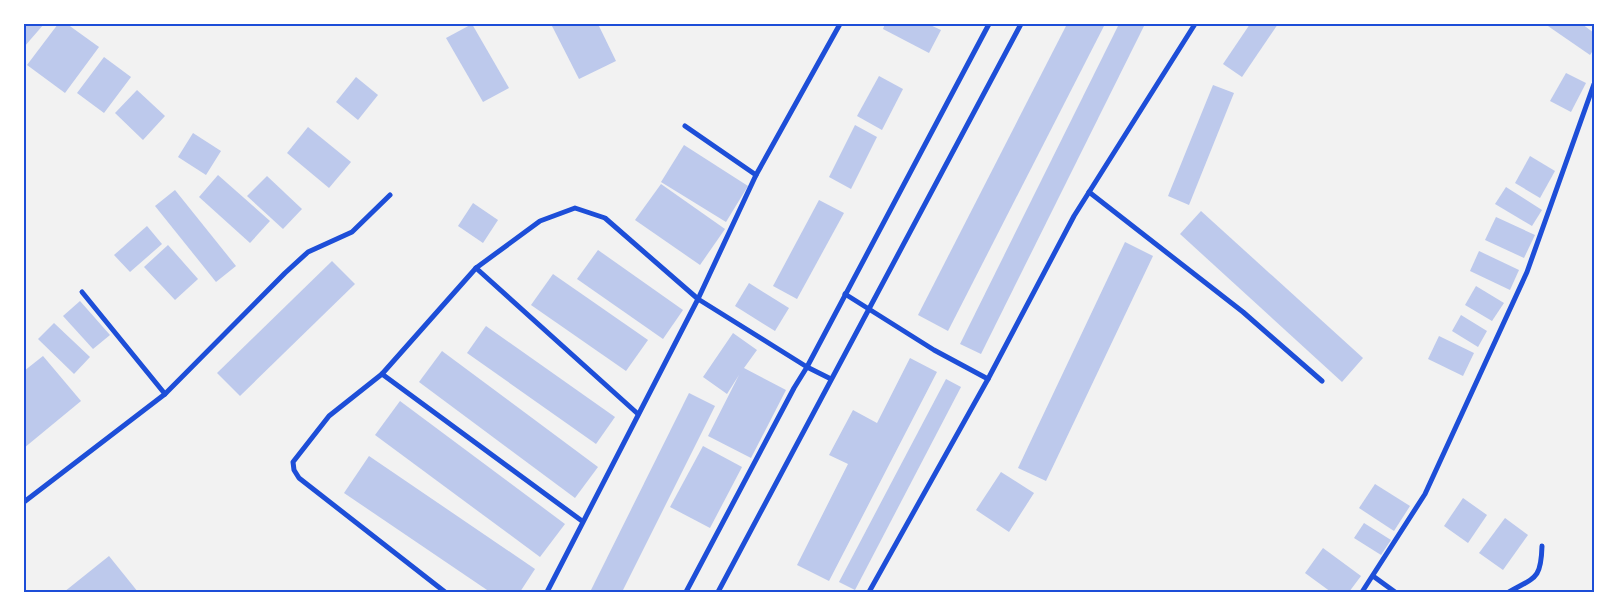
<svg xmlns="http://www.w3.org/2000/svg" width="1618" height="616" viewBox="0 0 1618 616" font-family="Ubuntu,sans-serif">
<rect width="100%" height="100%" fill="#f2f2f2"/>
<g fill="#bdc9ec">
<polygon points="24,24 44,24 24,47"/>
<polygon points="58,24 67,24 99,47 65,93 27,65"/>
<polygon points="472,24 509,88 483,102 446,38"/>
<polygon points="551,24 598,24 616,61 579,79"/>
<polygon points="885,24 928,24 941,30 929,53 883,29"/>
<polygon points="1067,24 1105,24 948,331 918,315"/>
<polygon points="1119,24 1145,24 981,354 960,344"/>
<polygon points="1250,24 1278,24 1242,77 1223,64"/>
<polygon points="1545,24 1582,24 1594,33 1594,49 1590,55"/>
<polygon points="104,57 131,77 104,113 77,93"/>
<polygon points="1566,73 1586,83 1571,112 1550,101"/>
<polygon points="879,76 903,89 882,130 857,116"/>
<polygon points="356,77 378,95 358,120 336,102"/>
<polygon points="1213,85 1234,93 1189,205 1168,196"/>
<polygon points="137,90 165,116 143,140 115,113"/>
<polygon points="855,125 877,137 851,189 829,177"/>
<polygon points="308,127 351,162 329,188 287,153"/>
<polygon points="193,133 221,151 206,175 178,157"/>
<polygon points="684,145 748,186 726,222 661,182"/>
<polygon points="1530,156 1555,171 1540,198 1515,183"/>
<polygon points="218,175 270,221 250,243 199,197"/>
<polygon points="267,176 302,209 283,229 247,196"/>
<polygon points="661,184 725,229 700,265 635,220"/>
<polygon points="1506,187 1542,210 1532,226 1495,204"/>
<polygon points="175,190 236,266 216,282 155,206"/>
<polygon points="819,200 844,213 797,299 773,286"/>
<polygon points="473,203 498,220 483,243 458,226"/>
<polygon points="1201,211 1363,358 1342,382 1180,234"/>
<polygon points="1496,217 1535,235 1524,258 1485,240"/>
<polygon points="147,226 162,244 130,272 114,255"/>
<polygon points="1125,242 1153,256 1046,481 1018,468"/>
<polygon points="168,245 198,279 175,300 144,267"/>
<polygon points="598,250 683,310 663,339 577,279"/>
<polygon points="1479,251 1519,270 1510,290 1470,271"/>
<polygon points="332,261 355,284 240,396 217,373"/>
<polygon points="553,274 648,340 626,371 531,305"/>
<polygon points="749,283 789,308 775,331 735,306"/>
<polygon points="1476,286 1504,303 1492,321 1465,305"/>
<polygon points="80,301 110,335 93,349 63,316"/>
<polygon points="1461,315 1487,331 1478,347 1452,331"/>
<polygon points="54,323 90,357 74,374 38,339"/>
<polygon points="486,326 615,417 596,444 467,353"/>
<polygon points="733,333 757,350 744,368 786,390 751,458 708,436 739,375 727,394 703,377"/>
<polygon points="1439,336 1474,353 1463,376 1428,359"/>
<polygon points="442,351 598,467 575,498 419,382"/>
<polygon points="43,356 81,401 24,448 24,371"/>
<polygon points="910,358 937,372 829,581 797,565 848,464 829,455 853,410 877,423"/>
<polygon points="946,379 961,387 855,590 839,582"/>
<polygon points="689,393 715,406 622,592 590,592"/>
<polygon points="400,401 565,524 540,557 375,435"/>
<polygon points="703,446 742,467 710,528 670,507"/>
<polygon points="369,456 535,569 520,592 490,592 344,493"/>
<polygon points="1001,472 1034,493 1009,532 976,510"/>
<polygon points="1375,484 1410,506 1394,531 1359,508"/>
<polygon points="1463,498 1487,515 1468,543 1444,526"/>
<polygon points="1505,518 1528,535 1503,570 1479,553"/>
<polygon points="1364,523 1391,540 1381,555 1354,538"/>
<polygon points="1323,548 1361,576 1349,592 1331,592 1305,573"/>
<polygon points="109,556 138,592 64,592"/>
</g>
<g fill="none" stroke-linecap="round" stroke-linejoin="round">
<g stroke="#1d4ed8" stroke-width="5">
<polyline points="685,126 756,175"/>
<polyline points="1089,192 1243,312 1322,381"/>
<polyline points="476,268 638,414"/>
<polyline points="82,292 165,394"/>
<polyline points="845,294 934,350 988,379"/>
<polyline points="382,374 582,521"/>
<polyline points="24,502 165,394 285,273 308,252 352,232 390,195"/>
<polyline points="1373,576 1395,592"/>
<polyline points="445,592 299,478 294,470 293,462 329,416 382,374 476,268 540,221 575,208 605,218 698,299 807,367 831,379"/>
<polyline points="547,592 698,299 756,175 840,24"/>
<polyline points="686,592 794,388 807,367 989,24"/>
<path d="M718,592C820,403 919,213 1021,24"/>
<polyline points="869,592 988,379 1074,216 1195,24"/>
<polyline points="1362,592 1425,494 1527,272 1594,84"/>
<path d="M1509,592C1535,577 1541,580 1542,546"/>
</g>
</g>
<rect width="1618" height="616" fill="none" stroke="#ffffff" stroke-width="50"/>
<rect x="25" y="25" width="1568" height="566" fill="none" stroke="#1d4ed8" stroke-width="2"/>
</svg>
